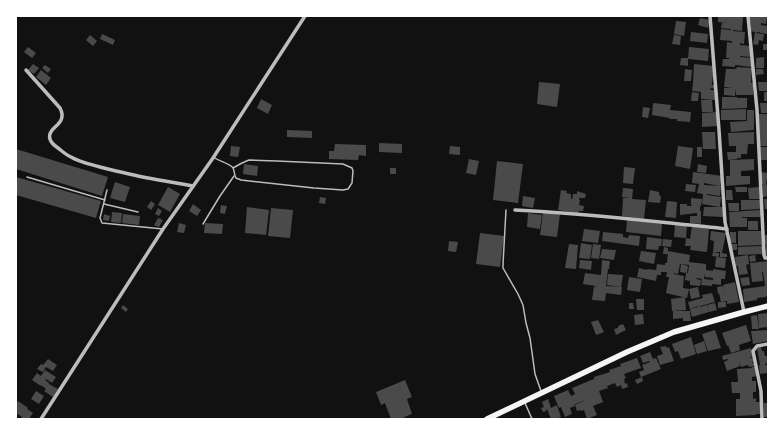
<svg xmlns="http://www.w3.org/2000/svg" width="784" height="435" viewBox="0 0 784 435" font-family="'Work Sans',sans-serif">
<rect width="100%" height="100%" fill="#111"/>
<g fill="#4a4a4a" fill-rule="evenodd">
<polygon points="718,16 743,16 742,31 733,30 733,31 745,32 744,44 740,43 740,45 751,46 750,57 740,56 740,57 752,58 751,67 735,65 735,67 722,66 723,59 729,59 729,58 726,58 727,42 732,43 732,41 720,40 721,29 731,30 731,29 721,28 722,23 727,23 718,22"/>
<polygon points="750,16 763,16 767,17 766,24 761,23 761,25 768,26 767,34 757,32 756,33 764,34 763,41 759,40 758,45 753,44 755,32 750,31 751,23 749,22"/>
<polygon points="700,18 710,20 708,28 698,25"/>
<polygon points="676,21 686,22 684,36 674,34"/>
<polygon points="691,32 708,34 707,43 690,41"/>
<polygon points="102,34 115,40 113,45 100,39"/>
<polygon points="90,35 97,41 93,46 86,40"/>
<polygon points="674,35 681,36 680,45 672,44"/>
<rect x="763" y="44" width="5" height="6"/>
<polygon points="28,47 36,53 32,58 24,52"/>
<polygon points="689,47 709,49 708,61 688,59"/>
<polygon points="764,57 764,68 756,68 756,58"/>
<polygon points="681,58 688,58 688,66 680,65"/>
<polygon points="33,64 39,68 34,74 28,70"/>
<polygon points="694,64 714,66 712,84 711,85 715,85 715,89 711,88 710,90 715,90 715,100 701,99 701,92 692,91 693,83 702,83 693,83"/>
<polygon points="45,65 51,69 48,73 42,68"/>
<polygon points="737,67 752,68 751,83 753,83 753,95 736,95 735,89 735,96 724,95 724,88 733,88 724,87 726,69 736,69"/>
<polygon points="685,69 692,70 691,81 684,81"/>
<polygon points="756,69 763,69 764,74 756,75"/>
<polygon points="41,70 51,78 46,85 36,77"/>
<polygon points="539,82 560,84 557,107 537,104"/>
<polygon points="758,82 767,82 767,91 759,91"/>
<polygon points="692,92 699,93 698,101 691,101"/>
<rect x="764" y="92" width="4" height="9"/>
<polygon points="722,97 737,97 737,98 747,98 747,108 722,109"/>
<polygon points="261,99 272,105 268,114 257,108"/>
<polygon points="701,100 712,100 713,112 702,112"/>
<polygon points="653,103 671,105 670,110 691,112 690,122 677,121 677,119 669,119 670,118 652,115"/>
<polygon points="760,103 768,103 768,113 761,113"/>
<polygon points="643,107 650,108 648,118 642,117"/>
<polygon points="746,109 746,120 721,120 721,110"/>
<polygon points="747,110 754,110 754,130 731,132 730,122 747,121"/>
<polygon points="717,112 718,126 702,127 702,113"/>
<rect x="759" y="114" width="9" height="32"/>
<polygon points="287,130 312,131 312,138 287,137"/>
<polygon points="702,132 715,132 716,149 703,149"/>
<polygon points="754,132 754,144 748,144 747,154 741,154 741,158 737,158 737,159 728,160 727,152 736,152 736,146 729,146 728,133"/>
<polygon points="379,143 402,144 402,153 379,152"/>
<polygon points="335,144 366,145 366,156 359,155 358,160 329,159 329,151 334,151"/>
<polygon points="231,146 240,147 238,157 230,156"/>
<polygon points="450,146 460,147 460,155 449,154"/>
<polygon points="678,146 693,148 690,169 675,166"/>
<rect x="697" y="147" width="5" height="10"/>
<polygon points="759,147 768,147 768,160 760,160"/>
<polygon points="16,149 108,177 102,196 16,169"/>
<polygon points="469,159 479,161 476,175 466,173"/>
<polygon points="754,159 754,170 741,171 741,176 750,176 750,184 726,186 726,176 730,176 730,160"/>
<polygon points="497,161 523,164 518,203 493,200"/>
<polygon points="244,164 258,166 257,176 243,174"/>
<polygon points="698,164 707,166 706,173 697,172"/>
<polygon points="624,167 635,168 633,184 623,183"/>
<rect x="390" y="168" width="6" height="6"/>
<polygon points="693,172 722,176 720,186 704,183 704,185 721,186 720,196 707,194 707,195 721,197 720,207 702,204 703,194 697,193 699,184 692,183"/>
<polygon points="760,172 768,173 768,184 767,184 766,178 766,185 768,184 768,196 763,197 763,184 761,184"/>
<polygon points="16,177 101,201 96,218 16,195"/>
<polygon points="115,182 130,187 125,202 110,198"/>
<polygon points="686,184 696,185 695,192 685,191"/>
<polygon points="168,187 180,194 170,212 158,205"/>
<polygon points="735,187 747,187 747,192 736,192"/>
<polygon points="759,187 760,199 749,199 748,188"/>
<polygon points="623,188 633,189 632,199 646,200 644,219 622,216 623,198 630,198 622,197"/>
<polygon points="561,190 567,191 566,193 571,194 571,199 572,199 573,194 577,194 577,191 586,194 585,198 580,198 580,196 579,200 580,200 579,205 584,206 583,211 579,211 578,213 558,210"/>
<polygon points="650,190 659,192 659,195 661,196 660,203 648,202"/>
<polygon points="726,190 732,190 733,200 726,200"/>
<polygon points="523,196 535,198 533,208 522,206"/>
<polygon points="320,197 326,198 325,204 319,203"/>
<polygon points="691,198 702,199 701,206 700,206 700,211 701,211 701,224 690,223 690,216 697,216 697,213 680,215 680,204 687,204 687,206 692,206 691,205"/>
<polygon points="764,199 768,199 768,209 765,209"/>
<polygon points="741,200 760,200 761,209 741,210"/>
<polygon points="151,201 155,204 151,210 147,207"/>
<polygon points="667,201 677,202 676,218 665,217"/>
<polygon points="728,203 739,203 739,211 729,211"/>
<polygon points="193,204 201,210 197,216 189,211"/>
<polygon points="221,205 227,206 225,214 220,213"/>
<polygon points="247,207 269,210 266,235 245,233"/>
<polygon points="704,207 724,207 723,217 703,216"/>
<polygon points="158,208 162,211 159,216 155,214"/>
<polygon points="271,208 293,210 290,238 268,236"/>
<polygon points="761,210 761,217 742,217 742,218 747,218 747,227 730,227 729,212"/>
<polygon points="112,212 122,213 121,223 111,222"/>
<polygon points="543,212 560,214 557,237 540,235"/>
<polygon points="528,213 542,215 540,229 527,227"/>
<polygon points="104,214 110,216 109,221 103,220"/>
<polygon points="123,214 140,216 139,225 122,223"/>
<polygon points="158,218 163,220 159,227 154,225"/>
<polygon points="627,220 662,224 661,236 626,232"/>
<rect x="748" y="221" width="10" height="9"/>
<polygon points="179,223 186,225 184,233 177,232"/>
<polygon points="205,223 223,224 222,234 204,233"/>
<polygon points="675,225 687,226 686,238 674,237"/>
<polygon points="692,226 709,229 707,252 690,250 691,246 685,246 686,238 690,239"/>
<polygon points="584,229 600,231 598,243 582,241"/>
<polygon points="711,231 726,233 722,253 727,254 727,257 720,257 720,252 713,252 714,241 710,240"/>
<polygon points="738,231 761,231 762,245 738,246"/>
<polygon points="603,232 623,234 623,237 628,238 629,235 640,236 639,246 602,241"/>
<rect x="730" y="232" width="6" height="11"/>
<polygon points="480,233 504,236 500,267 476,264"/>
<polygon points="765,235 768,235 768,256 765,256 765,250 766,250 766,244 765,244"/>
<polygon points="647,237 662,239 661,246 659,246 658,250 646,249"/>
<polygon points="663,239 672,240 671,247 662,246"/>
<polygon points="449,241 458,242 456,252 448,251"/>
<polygon points="581,243 592,245 590,259 579,258"/>
<polygon points="569,244 578,245 576,269 565,268"/>
<polygon points="593,244 601,245 599,259 591,258"/>
<rect x="731" y="244" width="6" height="6"/>
<polygon points="762,246 762,254 738,255 738,247"/>
<polygon points="664,247 668,248 668,254 663,254"/>
<polygon points="602,249 616,250 614,260 600,258"/>
<polygon points="641,251 656,253 654,264 639,261"/>
<path d="M668,251L690,255L689,262L706,264V270L713,271V269L726,271L725,279H721V285L712,284V286L701,285L702,279L697,278L696,279L701,280L700,286L690,285V281L685,280L686,273H688L689,265L680,264L678,274L674,273V274L684,276L683,288L689,289L687,298L666,293L669,277H666L667,272H661V275H657L656,281L637,277L639,268L647,270V269L656,270V271L657,264L665,265V263H667ZM705,273V277L713,278V280L704,279Z"/>
<polygon points="713,252 719,253 719,257 712,256"/>
<polygon points="748,255 749,264 746,265 748,274 739,275 738,266 736,266 735,257"/>
<polygon points="755,255 756,261 750,262 749,256"/>
<polygon points="716,257 726,258 725,268 715,267"/>
<polygon points="580,260 592,261 591,270 579,268"/>
<polygon points="602,260 610,261 609,269 608,269 606,286 622,287 621,295 606,293 605,301 592,300 594,286 596,287 596,286 583,284 585,273 601,275"/>
<polygon points="768,261 768,295 766,296 766,297 757,298 757,300 744,302 743,289 765,286 763,272 762,272 763,281 752,282 750,263"/>
<polygon points="681,264 688,266 687,273 680,272"/>
<polygon points="608,274 623,275 621,287 607,285"/>
<polygon points="629,277 642,279 640,292 627,290"/>
<polygon points="749,277 750,285 742,286 740,278"/>
<polygon points="735,282 739,302 727,304 727,301 721,302 719,293 718,294 717,287 723,286 725,293 723,285"/>
<polygon points="698,287 700,297 691,299 689,289"/>
<polygon points="712,293 715,302 700,306 702,314 692,317 690,309 698,307 698,306 690,309 688,302 703,298 702,295"/>
<polygon points="685,297 686,310 672,311 671,299"/>
<polygon points="636,299 644,299 644,310 637,310"/>
<polygon points="718,302 726,302 726,307 718,308"/>
<polygon points="629,303 633,303 634,309 629,309"/>
<polygon points="715,303 717,310 709,312 707,305"/>
<polygon points="123,305 128,309 126,312 121,308"/>
<polygon points="707,305 709,312 702,314 700,307"/>
<polygon points="673,311 690,311 691,321 683,321 683,318 673,319"/>
<polygon points="768,313 768,327 759,328 758,314"/>
<polygon points="643,314 644,324 635,325 634,315"/>
<polygon points="757,315 759,329 752,329 751,316"/>
<polygon points="598,320 604,332 596,335 591,322"/>
<polygon points="623,324 626,330 616,335 614,329 618,328 618,326"/>
<polygon points="746,325 751,341 739,345 740,350 731,353 728,345 727,346 722,333"/>
<polygon points="715,330 721,348 708,351 702,334"/>
<polygon points="768,330 768,341 753,344 751,331"/>
<polygon points="691,337 696,354 681,359 678,351 675,352 672,344"/>
<polygon points="704,341 707,351 697,354 694,345"/>
<polygon points="666,346 667,348 669,347 674,361 660,365 657,356 663,354 660,347"/>
<polygon points="761,347 762,351 764,351 765,356 767,356 768,363 765,364 765,365 768,365 768,373 760,374 759,365 760,365 757,348"/>
<polygon points="751,348 754,356 750,357 750,358 754,357 755,361 752,362 752,363 755,362 756,366 749,367 748,365 741,367 739,361 740,366 727,371 724,362 728,360 728,359 723,360 722,356"/>
<polygon points="650,352 653,359 656,358 661,369 641,377 639,372 644,370 642,365 650,362 649,361 643,363 640,356"/>
<polygon points="637,358 641,368 624,374 626,378 624,379 625,384 627,383 628,387 622,389 621,385 617,387 615,383 607,386 608,388 599,391 603,402 593,406 597,415 587,419 584,410 581,411 581,410 577,411 575,405 588,399 578,403 574,405 575,406 570,408 572,414 565,417 561,407 559,408 554,396 568,390 571,396 575,394 572,388 594,379 594,377 610,372 609,370 621,366 620,364"/>
<polygon points="48,359 57,365 53,371 46,367 43,372 37,369 41,364 43,365"/>
<polygon points="752,367 756,367 757,376 752,377 752,381 756,381 756,392 753,392 753,399 756,398 756,402 760,402 761,414 756,414 756,415 736,416 736,399 740,399 740,393 732,393 731,382 738,382 737,369 752,368"/>
<polygon points="45,370 56,377 52,383 46,379 45,380 49,383 49,384 58,389 53,397 44,391 46,389 41,385 41,386 32,380 37,373 41,376"/>
<polygon points="642,377 643,381 637,384 635,380"/>
<polygon points="405,380 412,397 407,399 412,414 400,419 391,419 385,403 381,405 376,392"/>
<polygon points="36,391 44,396 39,404 31,399"/>
<polygon points="548,399 551,408 557,405 561,417 556,419 551,419 547,409 546,410 546,411 543,412 541,408 544,407 542,402"/>
<polygon points="18,401 28,408 27,409 33,413 29,419 23,419 21,418 22,417 16,413 16,404"/>
<rect x="764" y="403" width="4" height="14"/>
</g>
<g fill="none" stroke-linecap="round" stroke-linejoin="round">
<g stroke="#bcbcbc" stroke-width="1.5">
<path d="M215,158C219,161 231,164 233,168C235,172 234,175 236,178L241,180L314,188L343,190L348,189L352,183L353,171L352,168L343,164L277,161L249,160L242,163L233,168"/>
<polyline points="27,177 105,200"/>
<polyline points="107,190 100,218 102,223 163,229"/>
<polyline points="104,204 138,212"/>
<polyline points="506,210 503,264 503,268 518,294 523,305 526,323 530,338 535,374 541,391"/>
<polyline points="203,224 220,196 234,176"/>
<polyline points="525,403 532,419"/>
</g>
<g stroke="#bcbcbc" stroke-width="3.5">
<polyline points="710,16 719,130 725,222 744,312"/>
<polyline points="748,16 757,110 764,255 765,258 768,258"/>
<path d="M26,70L60,108C69,125 46,127 50,139C51,143 55,146 58,148C62,151 66,155 71,157C79,162 90,164 100,167C116,171 132,175 148,178C163,181 178,183 193,186"/>
<path d="M515,210C586,213 656,222 727,229"/>
<polyline points="41,419 163,229 213,158 305,16"/>
<polyline points="762,419 761,391 753,351 757,346 768,344"/>
</g>
<polyline stroke="#f5f5f5" stroke-width="5.5" points="487,419 627,352 674,332 744,312 768,306"/>
</g>
<rect width="784" height="435" fill="none" stroke="#ffffff" stroke-width="34"/>
</svg>
